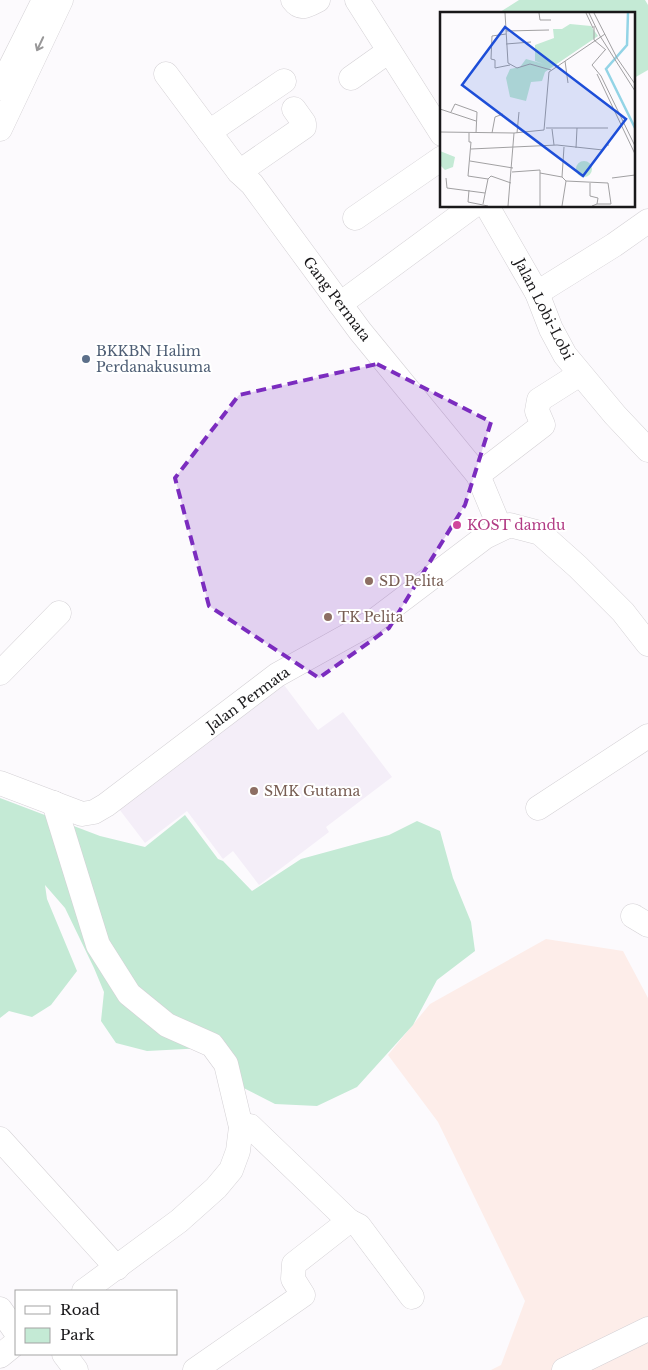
<svg xmlns="http://www.w3.org/2000/svg" width="648" height="1370" viewBox="0 0 648 1370" font-family="'Libre Baskerville',serif">
<rect width="100%" height="100%" fill="#fcfafd"/>
<polygon fill="#fdede9" points="546,939 623,951 648,998 648,1370 491,1370 501,1365 525,1301 438,1122 388,1055 430,1004"/>
<polygon fill="#f4eef8" points="281,681 318,730 343,712 392,777 326,827 329,832 259,885 233,851 223,859 187,811 145,843 116,805"/>
<g fill="#c4ead5">
<polygon points="519,0 645,0 648,5 648,70 634,78 634,14 501,14 500,12"/>
<polygon points="0,798 100,836 145,847 185,815 218,859 223,861 252,891 301,859 389,835 417,821 440,831 453,878 471,922 475,951 437,980 413,1025 357,1087 317,1106 275,1104 224,1078 205,1048 147,1051 116,1043 101,1021 104,992 94,968 65,908 45,885 47,899 77,971 51,1005 32,1017 9,1011 0,1018"/>
</g>
<g fill="none" stroke-linecap="round" stroke-linejoin="round">
<g stroke="#d4d1d5" stroke-width="25">
<g id="minor">
<path d="M293,0C301,11 308,5 318,0"/>
<polyline points="357,0 442,134"/>
<polyline points="166,74 239,172 252,184 360,331 478,475 500,528"/>
<polyline points="351,78 389,51"/>
<polyline points="0,88 43,2"/>
<polyline points="0,129 61,0"/>
<polyline points="209,132 284,81"/>
<polyline points="239,172 304,127 304,123 294,109"/>
<polyline points="487,206 537,293 551,329 565,355 615,415 648,450"/>
<polyline points="355,218 442,158"/>
<polyline points="537,293 614,245 648,221"/>
<polyline points="340,304 473,206"/>
<polyline points="478,475 543,425 537,411 539,400 580,374"/>
<polyline points="0,673 59,613"/>
<polyline points="0,783 82,814 94,812 106,805 277,675 374,621 485,537 510,525 540,533 578,567 623,612 648,644"/>
<polyline points="54,803 98,945 129,994 167,1025 212,1045 226,1064 241,1127 238,1151 231,1170 216,1188 179,1221 84,1291"/>
<polyline points="538,808 648,736"/>
<polyline points="633,916 648,925"/>
<polyline points="0,1139 117,1268"/>
<polyline points="349,1221 359,1226 412,1297"/>
<polyline points="0,1309 16,1332"/>
<polyline points="64,1354 76,1370"/>
<polyline points="0,1356 16,1343"/>
<polyline points="195,1370 303,1295 293,1279 294,1264 349,1221 250,1126 241,1127"/>
<polyline points="564,1370 648,1329"/>
</g>
</g>
<use href="#minor" stroke="#fff" stroke-width="24"/>
</g>
<defs><path id="oneway-shaft" d="M-6 0H5M1.5-3L5.5 0L1.5 3" fill="none" stroke-width="1.6" stroke-linecap="round" stroke-linejoin="round" transform="scale(1.25)"/></defs>
<use stroke="#989798" href="#oneway-shaft" transform="translate(40 44) rotate(115)"/>
<path fill="#7b2cbf" fill-opacity="0.2" stroke="#7b2cbf" stroke-width="4" stroke-dasharray="10 6" stroke-linejoin="round" d="M377,364L491,422L465,505L389,628L319,678L209,606L175,478L239,395Z"/>
<circle fill="#5c6f8a" stroke="#fff" stroke-width="2" cx="86" cy="359" r="5"/>
<circle fill="#d1479c" stroke="#fff" stroke-width="2" cx="457" cy="525" r="5"/>
<g fill="#8d6e63" stroke="#fff" stroke-width="2">
<circle cx="369" cy="581" r="5"/>
<circle cx="328" cy="617" r="5"/>
<circle cx="254" cy="791" r="5"/>
</g>
<g text-anchor="middle" stroke-width="4" stroke-linejoin="round" paint-order="stroke">
<g font-size="14" fill="#19181a" stroke="#fff">
<text transform="translate(337 299) rotate(53)" y="5">Gang Permata</text>
<text transform="translate(544 309) rotate(63)" y="5">Jalan Lobi-Lobi</text>
<text transform="translate(248 699) rotate(-36)" y="5">Jalan Permata</text>
</g>
<g font-size="14" fill="#4e5e75" stroke="#fff" text-anchor="start">
<text x="96" y="356">BKKBN Halim<tspan x="96" dy="16">Perdanakusuma</tspan></text>
</g>
<g font-size="14" fill="#b23c85" stroke="#fff" text-anchor="start">
<text x="467" y="530">KOST damdu</text>
</g>
<g font-size="14" fill="#785e54" stroke="#fff" text-anchor="start">
<text x="379" y="586">SD Pelita</text>
<text x="338" y="622">TK Pelita</text>
<text x="264" y="796">SMK Gutama</text>
</g>
</g>
<g transform="translate(440 12)">
<rect width="195" height="195" fill="#fcfafd"/>
<path d="M130,12L151,14L158,24L105,60L102,69L91,70L86,89L70,85L66,66L70,57L80,55L86,47L104,52L95,49V33L114,26L113,17H122ZM0,139L15,145L13,155L5,158L0,153ZM136 157a8 8 0 1 1 16 0a8 8 0 1 1-16 0Z" fill="#c4ead5"/>
<path fill="none" stroke="#93d4e6" stroke-width="2.5" d="M188,1L187,33L166,57L195,116"/>
<path fill="none" stroke="#a1a0a2" stroke-width="1" d="M65,1L68,51L77,56L90,52L111,58M99,1L100,8H111M146,1L153,16M149,1L160,24L195,79M154,1L177,46L195,72M154,14V28L166,38M66,19L109,18M66,22L52,24L51,47L55,48V56L70,53M66,32L91,30M165,38L152,53L161,64L195,134M125,49L128,71M157,62L195,142M0,97L36,109M11,100L15,92L37,100L36,121M106,116H168M112,117L114,133M0,120L74,121L104,118L109,60L165,22M29,121V130H31L28,164L48,167L51,164L71,171M52,121L55,105L63,102M77,121L79,100M136,136L137,116M31,137L117,133L163,138L166,133H169M30,149L73,156M72,160L100,158V194M100,161L122,165M6,166L7,176L45,181M172,166L195,163M126,169L168,171L171,192H157M150,171V184L158,186L157,192L152,194M29,178L28,190L48,194M43,192L48,167M68,194L74,121M122,194L126,169L122,165L124,135"/>
<path fill="#1d4ed8" fill-opacity="0.15" stroke="#1d4ed8" stroke-width="2.5" d="M65,15L186,107L143,164L22,73Z"/>
<rect width="195" height="195" fill="none" stroke="#19181a" stroke-width="2.5"/>
</g>
<rect x="15" y="1290" width="162" height="65" fill="#ffffff" stroke="#a3a3a3"/>
<rect x="25" y="1306" width="25" height="8" fill="#ffffff" stroke="#a3a3a3"/>
<text x="60" y="1315" font-size="15" fill="#19181a">Road</text>
<rect x="25" y="1328" width="25" height="15" fill="#c4ead5" stroke="#a3a3a3"/>
<text x="60" y="1340" font-size="15" fill="#19181a">Park</text>
</svg>
